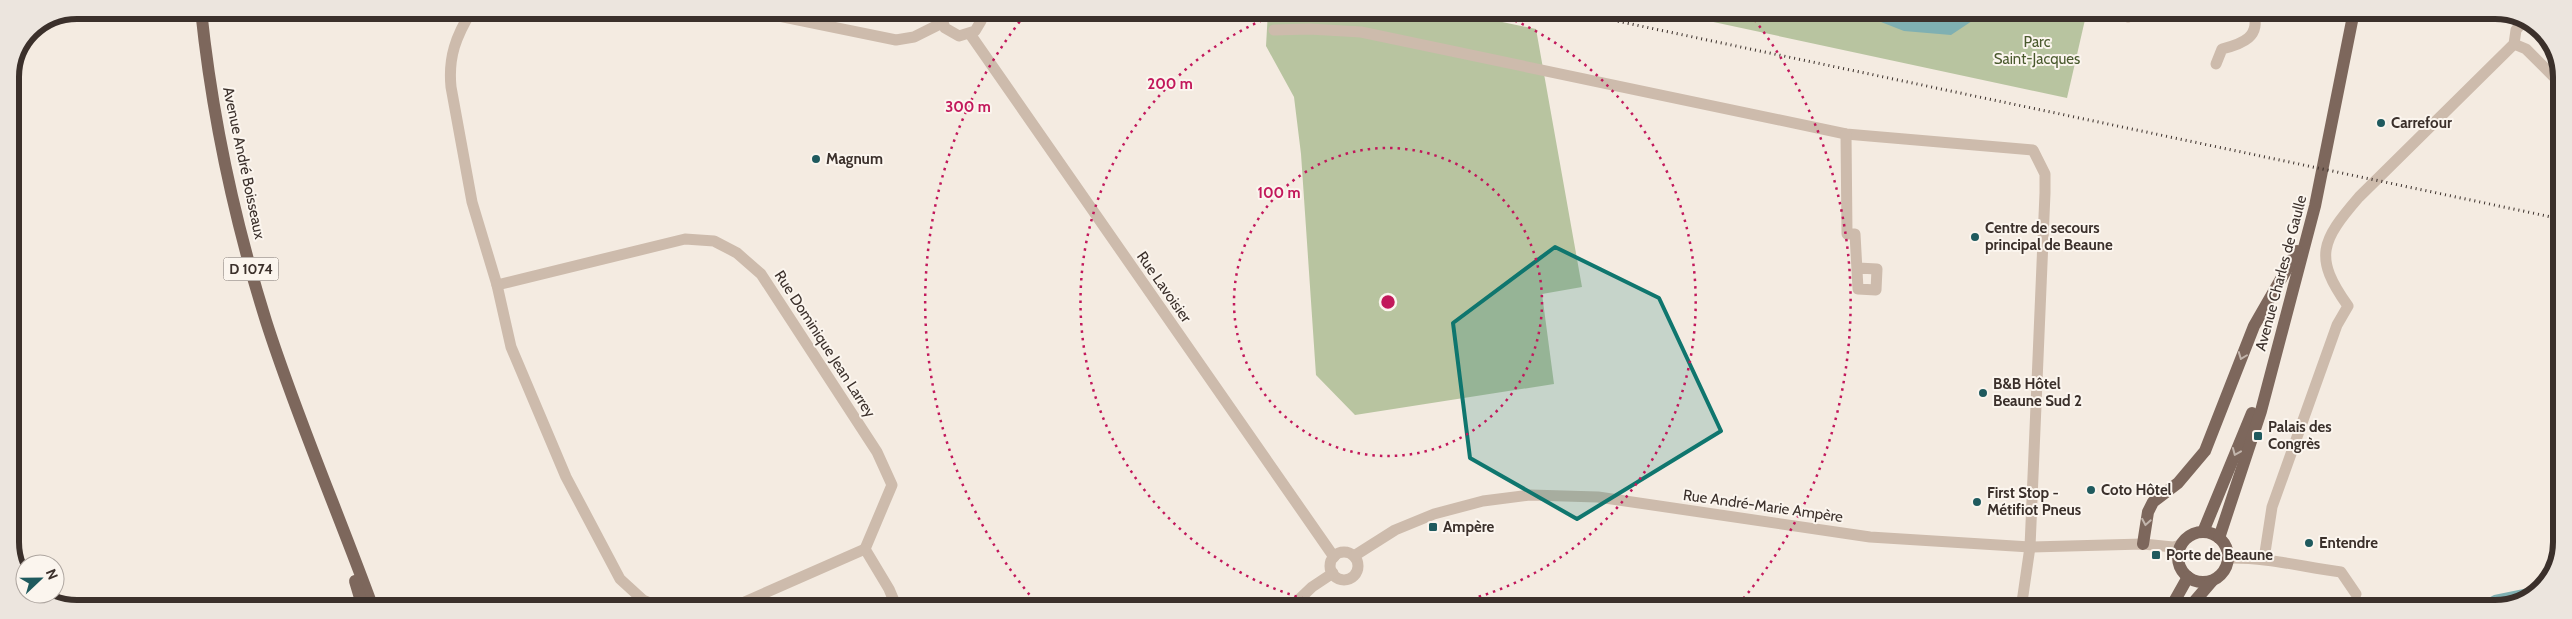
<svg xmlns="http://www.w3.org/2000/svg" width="2572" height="619" viewBox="0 0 2572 619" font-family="Cabin,sans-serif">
<rect width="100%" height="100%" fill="#f4ebe1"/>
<g fill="#b8c4a0">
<polygon points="1268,11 1450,11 1536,29 1582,287 1542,294 1554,384 1355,415 1316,375 1301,154 1294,97 1266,46"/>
<polygon points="1662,11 2087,11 2067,98"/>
</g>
<g fill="#7fb0b2">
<polygon points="1867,11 1982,11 1972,21 1951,35 1904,31 1881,22"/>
<polygon points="2549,575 2539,593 2484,609 2468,609 2494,595 2538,586"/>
</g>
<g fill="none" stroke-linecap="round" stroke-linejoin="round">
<g stroke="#cdbbac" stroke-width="11">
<path d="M472,10C456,36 448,57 451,87L472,202L497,285L511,347L566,477L620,579L643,600L662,608"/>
<polyline points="749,10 896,40 914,37 942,23"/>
<polyline points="942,10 941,17 945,28 959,36 975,31 981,21 981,11"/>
<polyline points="2128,17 2130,11"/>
<polyline points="1274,30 1309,29 1361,32 1846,134 2033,150 2045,174 2045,193 2030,547 2021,609"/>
<polyline points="970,34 1334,557"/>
<polyline points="2514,44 2526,49 2562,85"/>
<path d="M2216,64L2222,49C2242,44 2262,37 2253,11"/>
<polyline points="1846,134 1847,234 1855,234 1858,289 1876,290 1877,269 1858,268"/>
<polyline points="497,285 685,239 714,241 737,253 761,274 877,452 892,485 865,549"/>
<polyline points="865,549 889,589 897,608"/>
<circle cx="1344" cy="566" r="14"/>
<polyline points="1354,556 1395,530 1434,514 1483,501 1530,495 1598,497 1870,537 2030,547 2143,544 2173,547 2181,545"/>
<path d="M2228,558C2266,557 2303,567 2341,572L2356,594"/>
<path d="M2264,559L2272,507L2337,325L2348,306C2313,257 2321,241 2359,197L2514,44L2516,30L2524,20"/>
<polyline points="731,608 865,549"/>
<polyline points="1290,608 1312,587 1333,573"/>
</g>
<g stroke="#7d675c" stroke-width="12">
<path d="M201,10C212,116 234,219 266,321C297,418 338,512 373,608"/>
<circle cx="2203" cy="557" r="25"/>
<polyline points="2203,532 2252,413"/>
<polyline points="2219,538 2261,411 2315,206 2354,11"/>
<polyline points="2143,544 2148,512 2153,502 2178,483 2205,451 2254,326 2297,251"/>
<polyline points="355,581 363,608"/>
<polyline points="2170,609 2188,577"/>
<polyline points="2188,609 2212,581"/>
</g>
<polyline stroke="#3b302b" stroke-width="3" stroke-dasharray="1 4" stroke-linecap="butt" points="1569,11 2561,219"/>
</g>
<defs><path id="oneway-chevron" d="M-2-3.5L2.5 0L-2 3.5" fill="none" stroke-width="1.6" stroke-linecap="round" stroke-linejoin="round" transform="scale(1.25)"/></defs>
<g stroke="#c2b5ac">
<use href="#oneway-chevron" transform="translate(2242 356) rotate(111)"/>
<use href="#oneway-chevron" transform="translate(2236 452) rotate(113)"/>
<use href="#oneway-chevron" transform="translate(2146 522) rotate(100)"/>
</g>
<path fill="#0f766e" fill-opacity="0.2" stroke="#0f766e" stroke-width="4" stroke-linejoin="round" d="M1555,247L1659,298L1721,431L1577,519L1470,458L1453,323Z"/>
<g fill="none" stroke="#c2185b" stroke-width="2.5" stroke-dasharray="2.5 5">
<circle cx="1388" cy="302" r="154"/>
<path d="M1348 608A309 309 0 0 1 1285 11M1494 12A309 309 0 0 1 1428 608"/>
<path d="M1039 606A463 463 0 0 1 1028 11M1750 14A463 463 0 0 1 1737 606"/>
</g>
<g fill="#1f5a5e" stroke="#fbf5ee" stroke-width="2">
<circle cx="2381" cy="123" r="5"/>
<circle cx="816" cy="159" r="5"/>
<circle cx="1975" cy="237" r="5"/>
<circle cx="1983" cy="393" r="5"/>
<rect x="2253" y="431" width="10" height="10" rx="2.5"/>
<circle cx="2091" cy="490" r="5"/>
<circle cx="1977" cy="502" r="5"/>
<rect x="1428" y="522" width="10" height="10" rx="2.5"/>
<circle cx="2309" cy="543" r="5"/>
<rect x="2151" y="550" width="10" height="10" rx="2.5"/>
</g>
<g text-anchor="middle" stroke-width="4" stroke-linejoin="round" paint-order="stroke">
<rect fill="#fbf5ee" stroke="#756b66" stroke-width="1" x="223.5" y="257.5" width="55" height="23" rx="4"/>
<g font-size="14" font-weight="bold" fill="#3b302b">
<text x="251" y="274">D 1074</text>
</g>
<g font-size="15" fill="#4a5a2e" stroke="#fbf5ee">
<text x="2037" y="47">Parc<tspan x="2037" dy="17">Saint-Jacques</tspan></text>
</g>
<g font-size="15" font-weight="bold" fill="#3b302b" stroke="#fbf5ee" text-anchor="start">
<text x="2391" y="128">Carrefour</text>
<text x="826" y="164">Magnum</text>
<text x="1985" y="233">Centre de secours<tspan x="1985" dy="17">principal de Beaune</tspan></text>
<text x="1993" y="389">B&amp;B Hôtel<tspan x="1993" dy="17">Beaune Sud 2</tspan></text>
<text x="2268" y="432">Palais des<tspan x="2268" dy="17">Congrès</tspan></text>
<text x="2101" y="495">Coto Hôtel</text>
<text x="1987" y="498">First Stop -<tspan x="1987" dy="17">Métifiot Pneus</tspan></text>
<text x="1443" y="532">Ampère</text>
<text x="2319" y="548">Entendre</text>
<text x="2166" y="560">Porte de Beaune</text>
</g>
<g font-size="15" fill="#3b302b" stroke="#fbf5ee">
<text transform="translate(244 163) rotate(78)" y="5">Avenue André Boisseaux</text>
<text transform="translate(2281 273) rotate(-75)" y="5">Avenue Charles de Gaulle</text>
<text transform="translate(1164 287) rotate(55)" y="5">Rue Lavoisier</text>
<text transform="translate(825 344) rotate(57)" y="5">Rue Dominique Jean Larrey</text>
<text transform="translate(1763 506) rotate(8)" y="5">Rue André-Marie Ampère</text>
</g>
</g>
<path d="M0 0H2572V619H0ZM77 19H2495A58 58 0 0 1 2553 77V542A58 58 0 0 1 2495 600H77A58 58 0 0 1 19 542V77A58 58 0 0 1 77 19Z" fill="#ece5de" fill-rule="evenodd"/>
<path fill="none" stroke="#3b302b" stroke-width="6" d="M77 19H2495A58 58 0 0 1 2553 77V542A58 58 0 0 1 2495 600H77A58 58 0 0 1 19 542V77A58 58 0 0 1 77 19Z"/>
<circle cx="1388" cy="302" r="8" fill="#c2185b" stroke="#fbf5ee" stroke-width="2.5"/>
<g font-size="15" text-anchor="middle" font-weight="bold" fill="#c2185b" stroke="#fbf5ee" stroke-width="4" stroke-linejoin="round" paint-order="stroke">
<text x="1170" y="89">200 m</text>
<text x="968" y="112">300 m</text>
<text x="1279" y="198">100 m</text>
</g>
<g transform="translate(40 579) rotate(68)"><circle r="24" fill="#fbf5ee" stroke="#aea6a0"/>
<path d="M0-4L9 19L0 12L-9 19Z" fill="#1f5a5e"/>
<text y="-8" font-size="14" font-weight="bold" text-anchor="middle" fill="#3b302b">N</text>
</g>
</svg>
